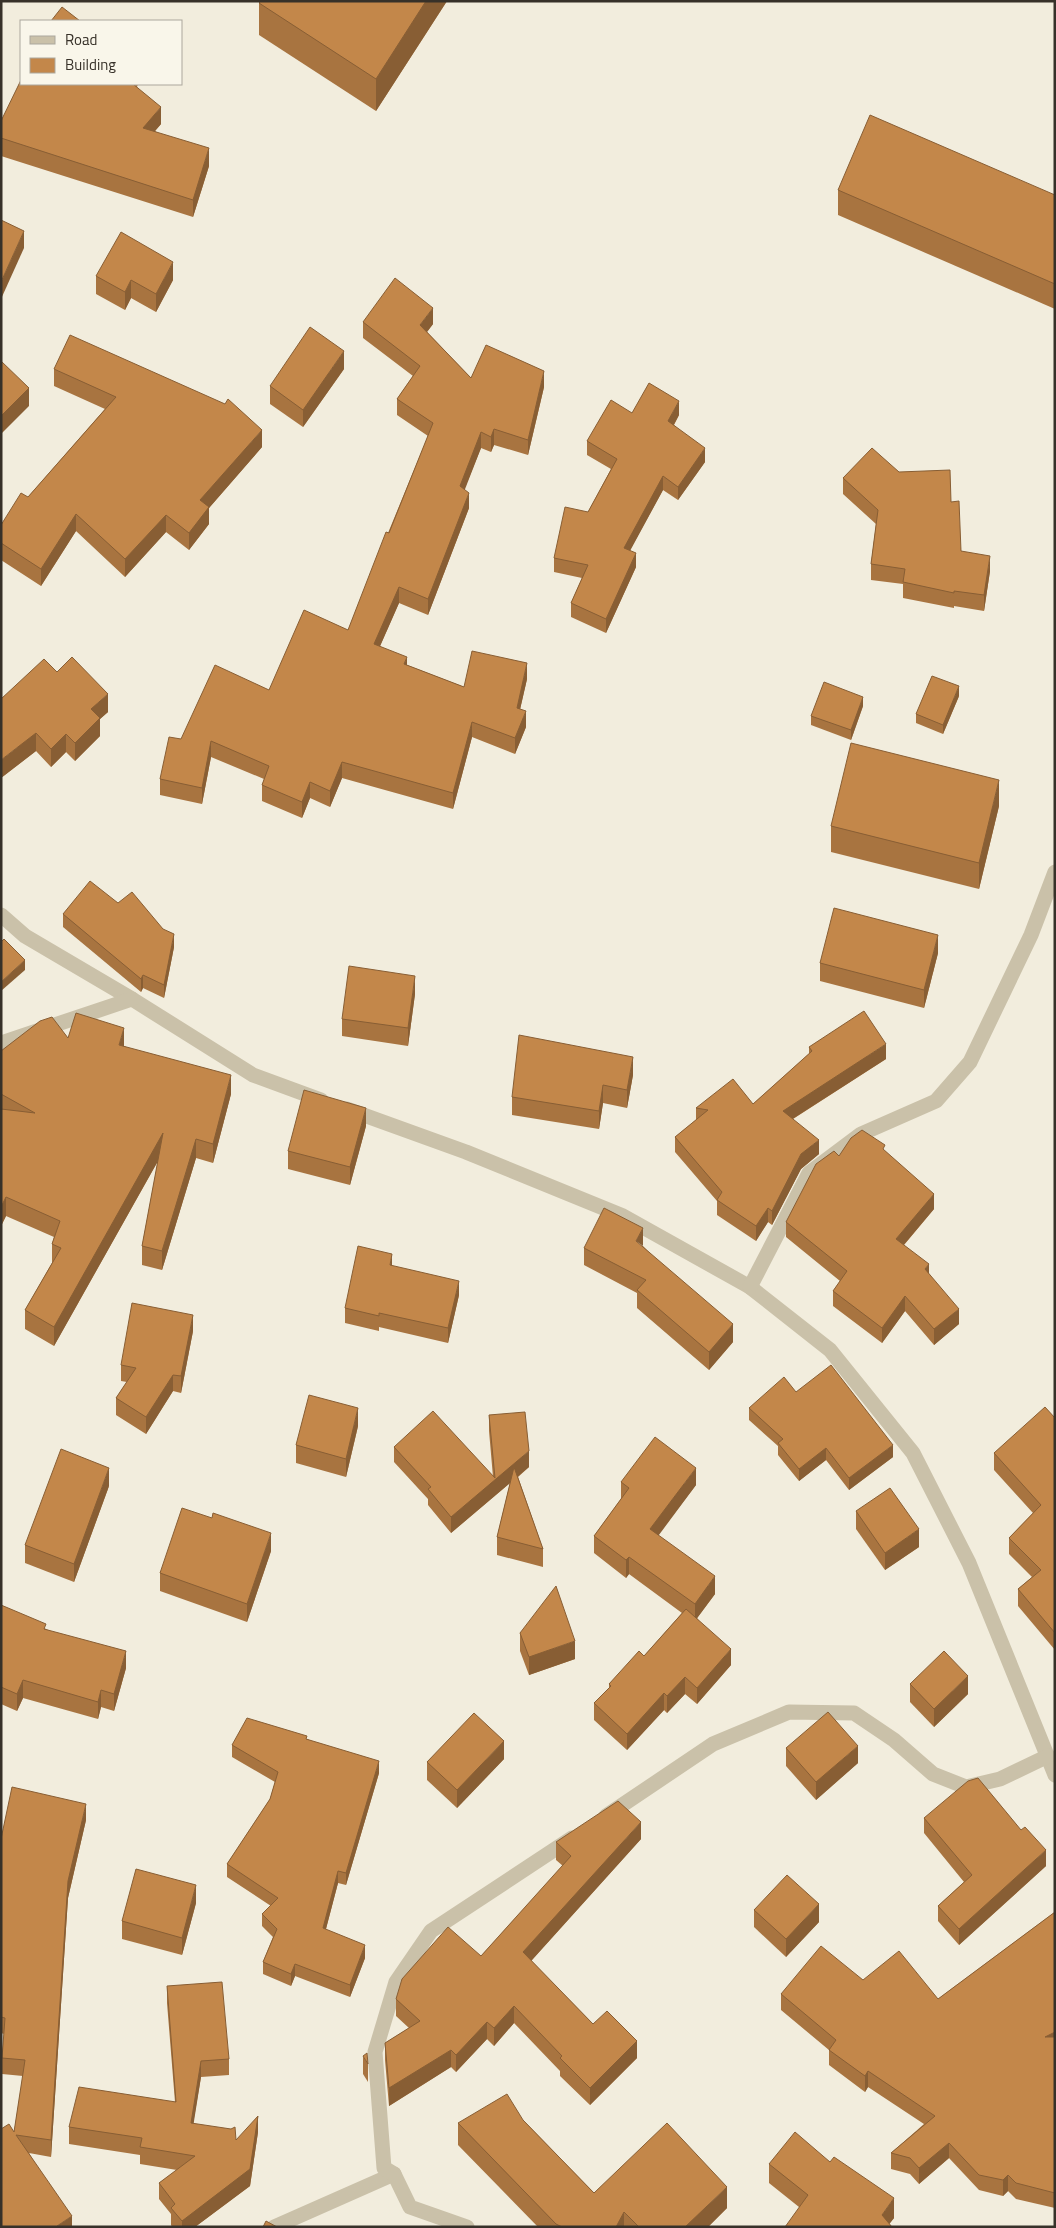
<svg xmlns="http://www.w3.org/2000/svg" width="1056" height="2228" viewBox="0 0 1056 2228" font-family="'Titillium Web',sans-serif">
<rect width="100%" height="100%" fill="#f2eddd"/>
<g fill="none" stroke-linecap="round" stroke-linejoin="round">
<g stroke="#cac1a9" stroke-width="15">
<polyline points="1,915 25,936 132,999 253,1075 321,1100"/>
<polyline points="1,1043 132,999"/>
<polyline points="347,1109 466,1152 623,1216 750,1287 830,1350 913,1453 969,1563 1055,1775"/>
<polyline points="750,1287 809,1173 861,1134 936,1101 970,1062 1031,935 1055,872"/>
<polyline points="606,1816 713,1744 789,1712 854,1713 894,1740 933,1774 966,1787 1000,1779 1048,1756"/>
<polyline points="274,2227 394,2174"/>
<polyline points="467,2227 410,2207 394,2174 384,2168 375,2052 396,1982 431,1931 572,1838"/>
</g>
</g>
<g fill="#a87440">
<polygon points="447,1 376,111 259,35 259,3"/>
<polygon points="138,84 137,87 161,124 155,131 209,166 193,217 1,156 1,121"/>
<polygon points="838,190 1055,195 1055,309 838,215"/>
<polygon points="96,276 173,280 156,312 131,298 125,310 96,294"/>
<polygon points="363,322 433,324 427,332 471,378 544,387 528,455 494,445 491,452 481,448 464,490 469,508 428,615 399,603 380,646 407,665 464,687 527,679 520,709 526,727 515,754 472,737 453,809 342,778 330,807 310,798 302,818 262,801 262,785 264,779 211,757 202,804 160,795 160,779 181,739 269,690 348,630 428,436 397,415 397,399 413,376 363,338"/>
<polygon points="54,369 262,447 209,508 209,524 189,550 166,532 125,577 76,531 41,586 1,560 1,525 28,497 105,409 54,386"/>
<polygon points="344,369 303,427 270,404 270,386"/>
<polygon points="632,413 679,415 674,425 705,462 678,500 663,490 630,550 636,567 606,633 571,617 571,603 582,578 554,572 554,558 588,512 611,469 587,455 587,441"/>
<polygon points="899,472 951,502 961,551 990,571 984,611 954,606 954,608 903,598 903,584 871,580 871,564 876,524 843,494 843,478"/>
<polygon points="57,672 108,712 100,719 100,736 75,761 66,752 51,767 36,751 1,778"/>
<polygon points="959,696 943,734 916,723 916,714"/>
<polygon points="863,706 851,740 811,725 811,716"/>
<polygon points="999,806 979,889 831,852 831,826"/>
<polygon points="63,914 174,947 164,998 143,988 141,992 63,927"/>
<polygon points="938,953 924,1008 820,981 820,963"/>
<polygon points="415,994 408,1046 342,1036 342,1019"/>
<polygon points="68,1038 124,1046 231,1094 213,1163 196,1158 162,1270 142,1265 142,1246 158,1161 54,1346 25,1329 25,1310 52,1263 52,1244 54,1237 6,1216 1,1226 1,1051"/>
<polygon points="809,1047 886,1059 793,1119 819,1154 801,1169 772,1225 768,1222 756,1241 717,1215 717,1201 675,1152 675,1137 696,1120 696,1108 753,1104 809,1054"/>
<polygon points="633,1075 627,1108 603,1103 599,1129 512,1115 512,1097"/>
<polygon points="366,1126 350,1185 288,1169 288,1151"/>
<polygon points="885,1151 934,1209 904,1245 929,1274 959,1324 934,1345 905,1311 882,1343 833,1306 833,1291 840,1281 786,1237 786,1222 839,1156"/>
<polygon points="643,1246 733,1342 709,1370 637,1308 637,1293 584,1265 584,1248"/>
<polygon points="392,1266 459,1295 448,1343 379,1327 379,1331 345,1323 345,1308"/>
<polygon points="193,1331 181,1393 173,1391 146,1434 116,1415 116,1398 127,1382 121,1381 121,1365"/>
<polygon points="796,1392 893,1457 849,1490 826,1460 799,1481 778,1455 778,1446 749,1420 749,1408"/>
<polygon points="489,1415 529,1467 518,1477 543,1549 543,1567 497,1555 497,1537 510,1483 451,1533 428,1505 428,1499 394,1462 394,1447 493,1477 489,1431"/>
<polygon points="1055,1418 1055,1650 1018,1606 1018,1589 1032,1577 1009,1554 1009,1538 1033,1513 994,1470 994,1453"/>
<polygon points="358,1426 346,1477 296,1463 296,1445"/>
<polygon points="621,1482 696,1485 658,1535 715,1594 697,1618 731,1665 697,1704 685,1694 667,1713 664,1710 627,1750 594,1720 594,1703 609,1688 609,1684 644,1656 682,1613 629,1574 626,1578 594,1553 594,1536 621,1499"/>
<polygon points="109,1486 74,1582 25,1563 25,1545"/>
<polygon points="856,1511 919,1547 885,1570 856,1529"/>
<polygon points="271,1551 247,1622 160,1591 160,1573"/>
<polygon points="1,1605 46,1629 126,1668 114,1711 101,1707 98,1719 23,1698 17,1711 1,1704"/>
<polygon points="520,1633 575,1659 529,1675 520,1651"/>
<polygon points="910,1684 968,1694 934,1727 910,1702"/>
<polygon points="307,1739 379,1773 346,1885 338,1883 326,1929 365,1958 350,1997 295,1976 291,1986 263,1974 263,1962 273,1937 262,1926 262,1914 271,1906 227,1877 227,1864 270,1799 275,1782 232,1757 232,1745"/>
<polygon points="786,1748 858,1763 816,1800 786,1766"/>
<polygon points="504,1759 457,1808 427,1780 427,1762"/>
<polygon points="924,1818 1046,1866 959,1945 938,1921 938,1906 964,1882 924,1833"/>
<polygon points="86,1820 68,1898 51,2157 29,2153 72,2227 14,2132 23,2076 2,2074 2,2058 4,2034 1,2033 1,1839"/>
<polygon points="641,1839 531,1961 593,2024 637,2058 590,2105 560,2076 560,2071 514,2023 494,2046 487,2039 456,2072 451,2067 389,2106 385,2060 385,2043 409,2028 396,2016 396,1999 481,1956 563,1866 556,1860 556,1842"/>
<polygon points="196,1903 182,1955 122,1939 122,1921"/>
<polygon points="754,1910 819,1922 786,1957 754,1927"/>
<polygon points="1055,1912 1055,2208 1016,2199 1008,2191 1003,2196 979,2190 949,2158 919,2184 910,2174 891,2169 891,2153 924,2124 868,2087 865,2092 829,2065 829,2050 781,2010 781,1994 863,1980 938,1999"/>
<polygon points="167,1986 229,2059 229,2075 201,2077 193,2124 236,2140 258,2132 250,2186 195,2227 172,2227 171,2225 171,2214 159,2199 159,2183 177,2170 140,2164 140,2155 69,2144 69,2127 175,2102 167,2003"/>
<polygon points="363,2056 368,2064 368,2082 363,2074"/>
<polygon points="523,2120 594,2193 727,2208 708,2227 538,2227 458,2145 458,2123"/>
<polygon points="769,2164 894,2218 889,2224 799,2207 769,2183"/>
</g>
<g fill="#885e34">
<polygon points="426,1 447,1 376,111 376,79"/>
<polygon points="161,107 161,124 143,145 143,128"/>
<polygon points="209,148 209,166 193,217 193,200"/>
<polygon points="24,231 24,248 1,299 1,282"/>
<polygon points="173,262 173,280 156,312 156,294"/>
<polygon points="131,280 131,298 125,310 125,292"/>
<polygon points="433,308 433,324 420,341 420,325"/>
<polygon points="344,351 344,369 303,427 303,410"/>
<polygon points="544,371 544,387 528,455 528,440"/>
<polygon points="29,388 29,406 1,434 1,416"/>
<polygon points="679,401 679,415 668,435 668,421"/>
<polygon points="494,429 494,445 491,452 491,437"/>
<polygon points="262,430 262,447 209,508 209,524 189,550 189,533 200,500"/>
<polygon points="481,432 481,448 460,502 460,486"/>
<polygon points="705,448 705,462 678,500 678,487"/>
<polygon points="663,476 663,490 624,562 624,548"/>
<polygon points="469,493 469,508 428,615 428,599"/>
<polygon points="76,514 76,531 41,586 41,569"/>
<polygon points="166,515 166,532 125,577 125,559"/>
<polygon points="636,553 636,567 606,633 606,619"/>
<polygon points="990,556 990,571 984,611 984,595"/>
<polygon points="399,587 399,603 374,660 374,644"/>
<polygon points="407,657 407,673 404,664"/>
<polygon points="527,663 527,679 517,723 517,708"/>
<polygon points="959,686 959,696 943,734 943,725"/>
<polygon points="108,694 108,712 100,719 100,736 75,761 75,743 91,709"/>
<polygon points="863,697 863,706 851,740 851,730"/>
<polygon points="526,711 526,727 515,754 515,738"/>
<polygon points="472,722 472,737 453,809 453,793"/>
<polygon points="36,733 36,751 1,778 1,760"/>
<polygon points="66,734 66,752 51,767 51,749"/>
<polygon points="211,741 211,757 202,804 202,788"/>
<polygon points="342,762 342,778 330,807 330,791"/>
<polygon points="999,780 999,806 979,889 979,863"/>
<polygon points="310,782 310,798 302,818 302,802"/>
<polygon points="174,934 174,947 164,998 164,985"/>
<polygon points="938,935 938,953 924,1008 924,990"/>
<polygon points="25,960 25,970 1,991 1,982"/>
<polygon points="143,975 143,988 141,992 141,979"/>
<polygon points="415,976 415,994 408,1046 408,1028"/>
<polygon points="124,1028 124,1047 119,1045"/>
<polygon points="886,1044 886,1059 783,1125 783,1111"/>
<polygon points="633,1057 633,1075 627,1108 627,1090"/>
<polygon points="231,1075 231,1094 213,1163 213,1144"/>
<polygon points="603,1085 603,1103 599,1129 599,1111"/>
<polygon points="366,1108 366,1126 350,1185 350,1167"/>
<polygon points="163,1133 163,1152 54,1346 54,1327"/>
<polygon points="196,1139 196,1158 162,1270 162,1251"/>
<polygon points="819,1140 819,1154 801,1169 772,1225 772,1211 801,1154"/>
<polygon points="934,1194 934,1209 896,1254 896,1239"/>
<polygon points="6,1197 6,1216 1,1226 1,1207"/>
<polygon points="768,1208 768,1222 756,1241 756,1226"/>
<polygon points="643,1228 643,1246 636,1241"/>
<polygon points="392,1254 392,1268 390,1265"/>
<polygon points="929,1264 929,1279 925,1269"/>
<polygon points="459,1281 459,1295 448,1343 448,1328"/>
<polygon points="905,1296 905,1311 882,1343 882,1328"/>
<polygon points="959,1309 959,1324 934,1345 934,1329"/>
<polygon points="193,1315 193,1331 181,1393 181,1376"/>
<polygon points="733,1324 733,1342 709,1370 709,1352"/>
<polygon points="173,1375 173,1391 146,1434 146,1417"/>
<polygon points="358,1408 358,1426 346,1477 346,1459"/>
<polygon points="893,1445 893,1457 849,1490 849,1478"/>
<polygon points="826,1448 826,1460 799,1481 799,1469"/>
<polygon points="529,1451 529,1467 451,1533 451,1517"/>
<polygon points="109,1468 109,1486 74,1582 74,1564"/>
<polygon points="696,1468 696,1485 650,1547 650,1529"/>
<polygon points="919,1529 919,1547 885,1570 885,1553"/>
<polygon points="271,1533 271,1551 247,1622 247,1604"/>
<polygon points="629,1557 629,1574 626,1578 626,1560"/>
<polygon points="715,1576 715,1594 695,1621 695,1604"/>
<polygon points="575,1641 575,1659 529,1675 529,1657"/>
<polygon points="731,1649 731,1665 697,1704 697,1688"/>
<polygon points="126,1651 126,1668 114,1711 114,1694"/>
<polygon points="968,1676 968,1694 934,1727 934,1709"/>
<polygon points="685,1677 685,1694 667,1713 667,1696"/>
<polygon points="23,1680 23,1698 17,1711 17,1694"/>
<polygon points="101,1690 101,1707 98,1719 98,1702"/>
<polygon points="664,1693 664,1710 627,1750 627,1734"/>
<polygon points="504,1741 504,1759 457,1808 457,1790"/>
<polygon points="858,1746 858,1763 816,1800 816,1782"/>
<polygon points="379,1761 379,1773 346,1885 346,1873"/>
<polygon points="86,1804 86,1820 68,1898 51,2157 51,2140 68,1881"/>
<polygon points="641,1822 641,1839 523,1970 523,1952"/>
<polygon points="1046,1850 1046,1866 959,1945 959,1929"/>
<polygon points="338,1871 338,1883 323,1940 323,1928"/>
<polygon points="196,1885 196,1903 182,1955 182,1938"/>
<polygon points="819,1904 819,1922 786,1957 786,1939"/>
<polygon points="365,1945 365,1958 350,1997 350,1985"/>
<polygon points="295,1964 295,1976 291,1986 291,1974"/>
<polygon points="514,2006 514,2023 494,2046 494,2028"/>
<polygon points="487,2022 487,2039 456,2072 456,2055"/>
<polygon points="1055,2032 1055,2047 1045,2037"/>
<polygon points="637,2041 637,2058 590,2105 590,2088"/>
<polygon points="451,2050 451,2067 389,2106 389,2088"/>
<polygon points="201,2061 201,2077 191,2140 191,2123"/>
<polygon points="868,2071 868,2087 865,2092 865,2076"/>
<polygon points="258,2116 258,2132 250,2186 195,2227 182,2227 182,2221"/>
<polygon points="949,2143 949,2158 919,2184 919,2168"/>
<polygon points="1008,2175 1008,2191 1003,2196 1003,2180"/>
<polygon points="727,2187 727,2208 708,2227 685,2227"/>
<polygon points="894,2198 894,2218 887,2227 882,2215"/>
<polygon points="624,2212 624,2227 616,2227"/>
<polygon points="72,2216 72,2227 57,2227 57,2226"/>
</g>
<g fill="#c3874a" stroke="#885e34">
<polygon points="261,1 426,1 376,79 259,3"/>
<polygon points="62,7 80,21 51,21"/>
<polygon points="21,80 21,84 133,84 161,107 143,128 209,148 193,200 1,138 1,121"/>
<polygon points="870,115 1055,195 1055,284 838,190"/>
<polygon points="1,220 24,231 1,282"/>
<polygon points="121,232 173,262 156,294 131,280 125,292 96,276"/>
<polygon points="395,278 433,308 420,325 471,378 486,345 544,371 528,440 494,429 491,437 481,432 460,486 469,493 428,599 399,587 374,644 407,657 404,664 464,687 472,651 527,663 517,708 526,711 515,738 472,722 453,793 342,762 330,791 310,782 302,802 262,785 269,766 211,741 202,788 160,779 169,737 181,739 215,665 269,690 304,610 348,630 386,532 389,533 433,423 397,399 420,366 363,322"/>
<polygon points="310,327 344,351 303,410 270,386"/>
<polygon points="70,335 225,404 228,399 262,430 200,500 209,507 189,533 166,515 125,559 76,514 41,569 1,543 1,525 21,493 28,497 116,397 54,369"/>
<polygon points="1,361 29,388 1,416"/>
<polygon points="649,383 679,401 668,421 705,448 678,487 663,476 624,548 636,553 606,619 571,603 588,565 554,558 565,507 588,512 617,459 587,441 611,400 632,413"/>
<polygon points="872,448 899,472 950,470 951,502 959,501 961,551 990,556 984,595 954,591 954,593 903,582 905,569 871,564 878,510 843,478"/>
<polygon points="72,657 108,694 91,709 100,718 75,743 66,734 51,749 36,733 1,760 1,699 44,659 57,672"/>
<polygon points="932,676 959,686 943,725 916,714"/>
<polygon points="824,682 863,697 851,730 811,716"/>
<polygon points="851,743 999,780 979,863 831,826"/>
<polygon points="90,881 118,903 132,892 163,929 174,934 164,985 143,975 141,979 63,914"/>
<polygon points="834,908 938,935 924,990 820,963"/>
<polygon points="4,939 25,960 1,982 1,942"/>
<polygon points="349,966 415,976 408,1028 342,1019"/>
<polygon points="864,1011 886,1044 783,1111 819,1140 801,1154 772,1211 768,1208 756,1226 717,1200 722,1192 675,1137 708,1110 696,1108 733,1079 753,1104 812,1051 809,1047"/>
<polygon points="76,1013 124,1028 119,1045 231,1075 213,1144 196,1139 162,1251 142,1246 163,1133 54,1327 25,1310 61,1248 52,1244 60,1221 6,1197 1,1207 1,1109 35,1113 1,1094 1,1051 40,1021 52,1017 68,1038"/>
<polygon points="519,1035 633,1057 627,1090 603,1085 599,1111 512,1097"/>
<polygon points="304,1090 366,1108 350,1167 288,1151"/>
<polygon points="862,1130 885,1145 883,1149 934,1194 896,1239 929,1264 925,1269 959,1309 934,1329 905,1296 882,1328 833,1291 847,1271 786,1222 816,1164 834,1151 839,1156 851,1138"/>
<polygon points="604,1208 643,1228 636,1241 733,1324 709,1352 637,1290 646,1280 584,1248"/>
<polygon points="358,1246 392,1254 390,1265 459,1281 448,1328 379,1313 379,1316 345,1308"/>
<polygon points="132,1303 193,1315 181,1376 173,1375 146,1417 116,1398 136,1368 121,1365"/>
<polygon points="831,1365 893,1445 849,1478 826,1448 799,1469 778,1443 783,1439 749,1408 784,1377 796,1392"/>
<polygon points="309,1395 358,1408 346,1459 296,1445"/>
<polygon points="1045,1407 1055,1418 1055,1633 1018,1589 1041,1570 1009,1538 1041,1505 994,1453"/>
<polygon points="433,1411 495,1478 489,1415 525,1412 529,1451 451,1517 428,1489 431,1487 394,1447"/>
<polygon points="655,1437 696,1468 650,1529 715,1576 695,1604 629,1557 626,1560 594,1536 629,1488 621,1482"/>
<polygon points="61,1449 109,1468 74,1564 25,1545"/>
<polygon points="514,1467 543,1549 497,1537"/>
<polygon points="890,1488 919,1529 885,1553 856,1511"/>
<polygon points="182,1508 212,1518 213,1513 271,1533 247,1604 160,1573"/>
<polygon points="556,1586 575,1641 529,1657 520,1633"/>
<polygon points="1,1605 46,1624 44,1629 126,1651 114,1694 101,1690 98,1702 23,1680 17,1694 1,1687"/>
<polygon points="686,1609 731,1649 697,1688 685,1677 667,1696 664,1693 627,1734 594,1703 611,1686 609,1684 639,1651 644,1656"/>
<polygon points="944,1651 968,1676 934,1709 910,1684"/>
<polygon points="828,1712 858,1746 816,1782 786,1748"/>
<polygon points="474,1713 504,1741 457,1790 427,1762"/>
<polygon points="247,1718 307,1736 306,1739 379,1761 346,1873 338,1871 323,1928 365,1945 350,1985 295,1964 291,1974 263,1962 277,1929 262,1914 278,1898 227,1864 270,1799 278,1772 232,1745"/>
<polygon points="978,1778 1021,1830 1025,1827 1046,1850 959,1929 938,1906 972,1875 924,1818 968,1781"/>
<polygon points="12,1787 86,1804 68,1881 51,2140 16,2135 72,2216 57,2226 57,2227 1,2227 1,2129 9,2124 14,2132 25,2060 2,2058 5,2018 1,2017 1,1839"/>
<polygon points="618,1801 641,1822 523,1952 593,2024 607,2011 637,2041 590,2088 560,2058 562,2056 514,2006 494,2028 487,2022 456,2055 451,2050 389,2088 385,2043 420,2021 396,1999 402,1979 448,1927 481,1956 571,1856 556,1842"/>
<polygon points="136,1869 196,1885 182,1938 122,1921"/>
<polygon points="787,1875 819,1904 786,1939 754,1910"/>
<polygon points="1055,1912 1055,2032 1045,2037 1055,2037 1055,2193 1016,2183 1008,2175 1003,2180 979,2175 949,2143 919,2168 910,2158 891,2153 935,2116 868,2071 865,2076 829,2050 836,2040 781,1994 821,1946 863,1980 899,1951 938,1999"/>
<polygon points="222,1982 229,2059 201,2061 191,2123 231,2129 235,2127 236,2140 258,2116 250,2169 182,2221 171,2208 175,2204 159,2183 195,2156 140,2147 142,2138 69,2127 79,2087 176,2102 167,1986"/>
<polygon points="367,2053 368,2064 363,2056"/>
<polygon points="507,2094 523,2120 594,2193 667,2123 727,2187 685,2227 639,2227 624,2212 616,2227 562,2227 556,2224 458,2123"/>
<polygon points="795,2132 830,2162 834,2157 894,2198 882,2215 892,2227 785,2227 808,2195 769,2164"/>
<polygon points="266,2221 277,2227 263,2227"/>
</g>
<rect width="1056" height="2228" fill="none" stroke="#373129" stroke-width="5"/>
<rect x="20" y="20" width="162" height="65" fill="#f9f6ea" stroke="#aba79d"/>
<rect x="30" y="36" width="25" height="8" fill="#cac1a9" stroke="#aba79d"/>
<text x="65" y="45" font-size="15" fill="#373129">Road</text>
<rect x="30" y="58" width="25" height="15" fill="#c3874a" stroke="#aba79d"/>
<text x="65" y="70" font-size="15" fill="#373129">Building</text>
</svg>
